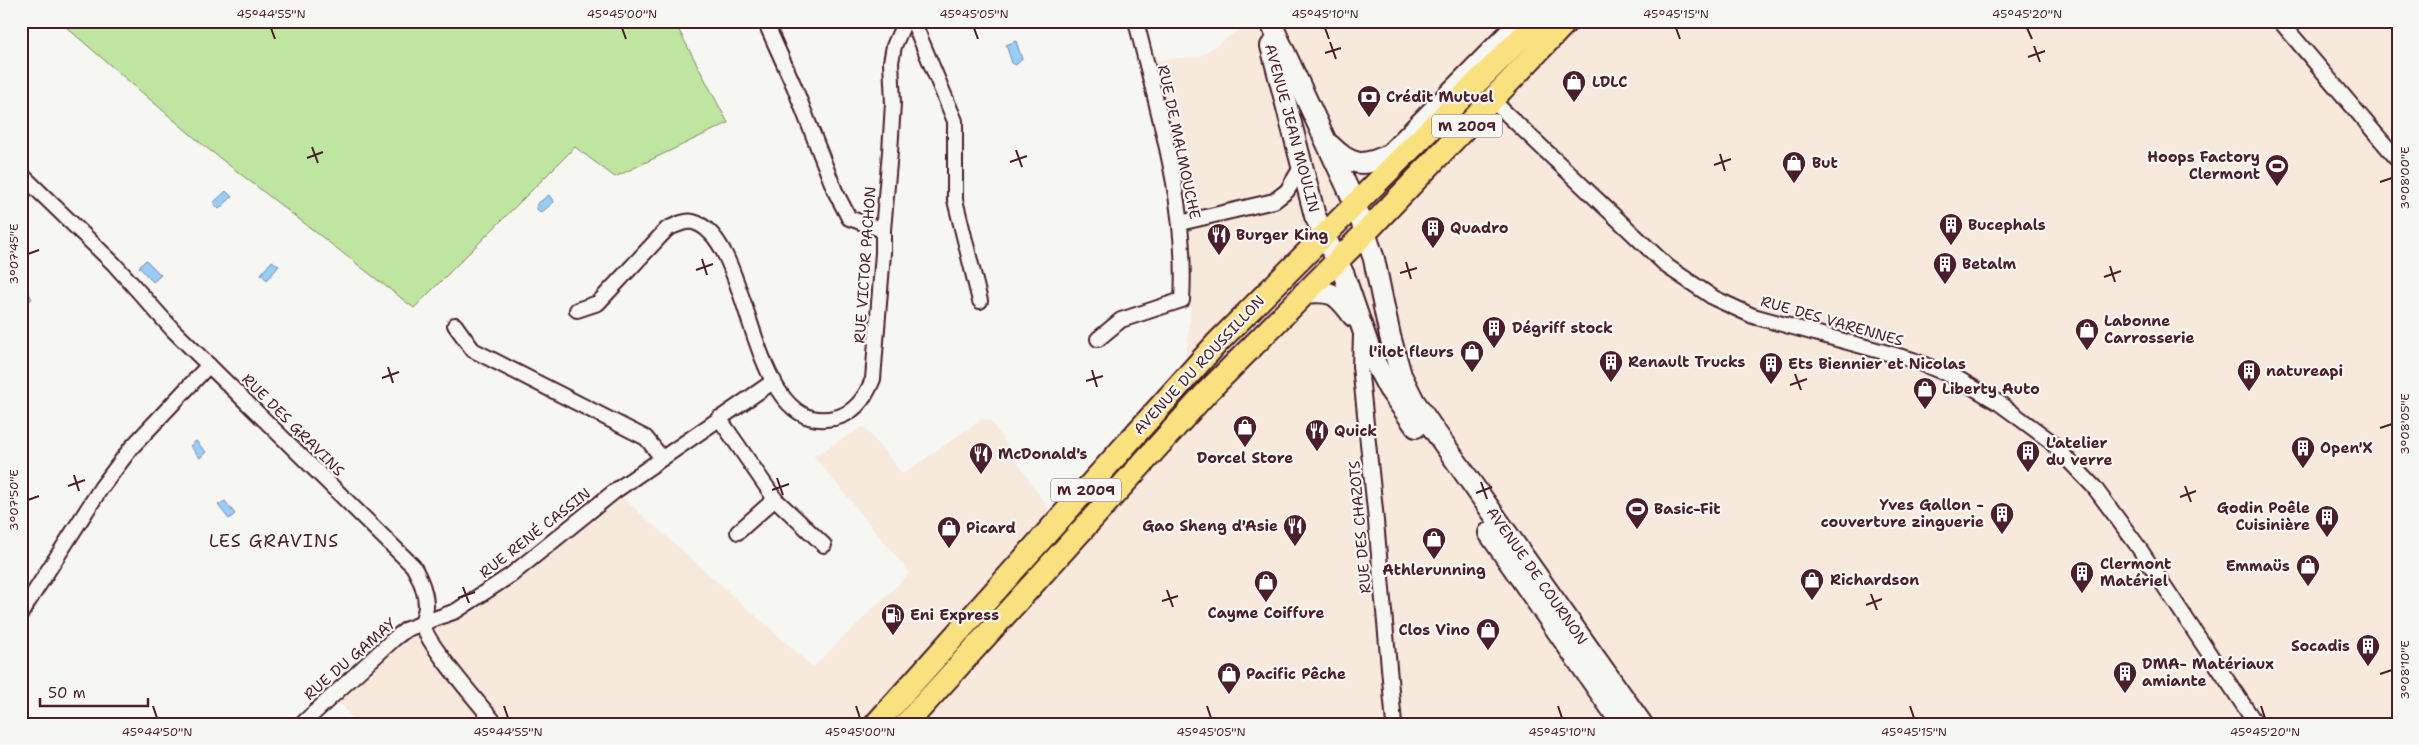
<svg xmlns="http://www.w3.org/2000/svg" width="2419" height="745" viewBox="0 0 2419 745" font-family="'Shantell Sans',sans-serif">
<rect width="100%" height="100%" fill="#f6f6f2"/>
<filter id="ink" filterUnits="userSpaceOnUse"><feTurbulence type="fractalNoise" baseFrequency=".02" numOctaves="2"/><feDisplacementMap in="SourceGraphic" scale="10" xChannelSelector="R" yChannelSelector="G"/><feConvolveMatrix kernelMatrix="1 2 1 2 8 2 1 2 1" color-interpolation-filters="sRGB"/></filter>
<g filter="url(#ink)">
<polygon fill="#f7e9dc" points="1252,21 2398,21 2398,724 358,724 333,695 395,638 456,611 615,491 813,667 910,573 814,456 864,427 903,474 982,419 991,421 1062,530 1168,413 1186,358 1192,290 1175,133 1154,60 1199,57"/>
<polygon fill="#bfe6a1" stroke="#848266" points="59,21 674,21 728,123 615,177 575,147 414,308 203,145"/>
<g fill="#98cdf6" stroke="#7987a5">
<polygon points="1016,41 1022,59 1016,65 1012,63 1006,45"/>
<polygon points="226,191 232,197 219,209 213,203"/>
<polygon points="549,195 554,202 542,212 539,211 536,208 537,204"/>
<polygon points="146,260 161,275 153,282 139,267"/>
<polygon points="272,261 279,266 267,280 261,274"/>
<polygon points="24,285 32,299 24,304 21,300 21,286"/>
<polygon points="196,441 206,452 200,458 190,446"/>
<polygon points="225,501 235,514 229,519 218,505"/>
</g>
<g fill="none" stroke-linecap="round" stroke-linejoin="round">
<g stroke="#4a1f2b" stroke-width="18">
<g id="street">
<polyline points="765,21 794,86 835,191 849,218 883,230"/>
<polyline points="913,21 955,121 955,200 980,301"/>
<polyline points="2280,21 2398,160"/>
<polyline points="1492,100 1668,267 1714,298 1753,316 1913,360 1957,378 1999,403 2049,440 2094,487 2137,545 2256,724"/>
<path d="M21,174L114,264L173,330L413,566C420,578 426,591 426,606C426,612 422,619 423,625C426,643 481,706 496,724"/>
<polyline points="1180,223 1274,201 1287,191 1302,166"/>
<path d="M577,310L598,303L667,229C674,226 684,220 693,222C754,237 746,437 834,418C855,414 866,397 873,379L883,253V230L890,152L893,103L891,62L894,46L905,21"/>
<polyline points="455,325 473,350 646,438 662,458"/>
<polyline points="1361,335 1360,366 1375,510 1394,724"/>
<path d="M1098,339L1121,320L1182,300C1188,206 1158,112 1136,21"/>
<polyline points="719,418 775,499 824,545"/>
<polyline points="738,532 775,499"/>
<polyline points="21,613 101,488 131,448 209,365"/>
<polyline points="302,724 395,638 407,629 456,611 511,575 615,491 774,381"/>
</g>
</g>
<g stroke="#4a1f2b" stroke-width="24">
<g id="secondary">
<polyline points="1270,21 1356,206 1374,259 1390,336 1401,375 1414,401 1434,430 1642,724"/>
<polyline points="1271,46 1315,216 1344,275 1373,359 1389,389 1416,427"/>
<path d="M1330,145C1351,166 1363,168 1390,154L1521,21"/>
<path d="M1303,293C1332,290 1336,293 1353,316"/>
<polyline points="1489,533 1622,724"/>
</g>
</g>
<g stroke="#4a1f2b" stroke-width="26">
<g id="primary">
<polyline points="876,724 1217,343 1538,21"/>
<polyline points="906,724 1208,391 1366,232 1567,21"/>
</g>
</g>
<use href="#street" stroke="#f6f6f2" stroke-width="14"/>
<use href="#secondary" stroke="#f6f6f2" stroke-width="20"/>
<use href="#primary" stroke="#fae180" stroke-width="22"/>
</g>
</g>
<path fill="none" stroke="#4a1f2b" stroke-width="2" d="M271,28L275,39M622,28L626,39M974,28L978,39M1325,28L1329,39M1676,28L1680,39M2027,28L2032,39M1330,42L1336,59M2034,46L2040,62M1325,53L1341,48M2028,57L2045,51M312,147L318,163M1016,150L1022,167M1720,154L1725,171M307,158L323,152M1010,162L1027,156M1714,165L1731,159M2380,182L2392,178M28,254L39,250M702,259L707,275M1406,262L1411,279M2110,266L2115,282M696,270L713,264M1400,273L1417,268M2104,277L2121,271M388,367L393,383M1092,370L1097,387M1795,374L1801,390M382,378L399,372M1086,381L1103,376M1790,385L1807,379M2380,428L2392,424M74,475L79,491M777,478L783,495M1481,482L1487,499M68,486L85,480M2185,486L2191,502M772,490L789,484M1476,493L1492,487M2180,497L2196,491M28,500L39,496M463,587L469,603M1167,590L1173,607M1871,594L1877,610M458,598L475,592M1162,601L1178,596M1866,605L1882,599M2380,674L2392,670M153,706L157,718M504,706L508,718M856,706L860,718M1207,706L1211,718M1558,706L1562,718M1910,706L1914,718M2261,706L2265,718"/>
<defs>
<g id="shop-pin" transform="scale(1.25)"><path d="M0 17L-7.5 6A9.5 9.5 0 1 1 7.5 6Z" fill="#4a1f2b" stroke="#f6f6f2"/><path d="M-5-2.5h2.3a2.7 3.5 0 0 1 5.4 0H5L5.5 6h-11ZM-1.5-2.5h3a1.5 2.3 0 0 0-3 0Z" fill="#fff"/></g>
<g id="bank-pin" transform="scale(1.25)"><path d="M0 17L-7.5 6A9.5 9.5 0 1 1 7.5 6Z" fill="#4a1f2b" stroke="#f6f6f2"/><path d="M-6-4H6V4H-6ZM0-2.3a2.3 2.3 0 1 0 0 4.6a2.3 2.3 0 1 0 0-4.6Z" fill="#fff"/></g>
<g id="stadium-pin" transform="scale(1.25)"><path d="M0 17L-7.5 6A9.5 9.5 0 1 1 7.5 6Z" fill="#4a1f2b" stroke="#f6f6f2"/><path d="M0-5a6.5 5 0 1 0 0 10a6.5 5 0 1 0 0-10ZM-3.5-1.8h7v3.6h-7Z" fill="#fff"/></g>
<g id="building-pin" transform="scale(1.25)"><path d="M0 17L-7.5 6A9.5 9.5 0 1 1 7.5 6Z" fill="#4a1f2b" stroke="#f6f6f2"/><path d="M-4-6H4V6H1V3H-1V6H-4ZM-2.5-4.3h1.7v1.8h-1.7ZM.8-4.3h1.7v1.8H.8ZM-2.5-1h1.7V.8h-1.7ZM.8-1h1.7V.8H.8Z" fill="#fff"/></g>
<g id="restaurant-pin" transform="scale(1.25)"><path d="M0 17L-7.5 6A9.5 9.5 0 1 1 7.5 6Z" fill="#4a1f2b" stroke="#f6f6f2"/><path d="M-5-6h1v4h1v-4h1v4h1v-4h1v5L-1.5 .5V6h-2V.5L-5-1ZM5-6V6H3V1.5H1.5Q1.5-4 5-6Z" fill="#fff"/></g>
<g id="fuel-pin" transform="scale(1.25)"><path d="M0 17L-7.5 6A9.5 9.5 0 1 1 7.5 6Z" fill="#4a1f2b" stroke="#f6f6f2"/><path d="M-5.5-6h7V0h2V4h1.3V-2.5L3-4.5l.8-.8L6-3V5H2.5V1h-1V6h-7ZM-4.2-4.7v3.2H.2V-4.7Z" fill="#fff"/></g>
</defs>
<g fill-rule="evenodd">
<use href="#shop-pin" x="1574" y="82"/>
<use href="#bank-pin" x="1369" y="97"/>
<use href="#shop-pin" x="1794" y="163"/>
<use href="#stadium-pin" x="2277" y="166"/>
<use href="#building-pin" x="1951" y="225"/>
<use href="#building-pin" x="1433" y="228"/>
<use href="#restaurant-pin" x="1219" y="235"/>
<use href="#building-pin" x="1945" y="264"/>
<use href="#building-pin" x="1494" y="328"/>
<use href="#shop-pin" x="2087" y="330"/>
<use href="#shop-pin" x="1472" y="352"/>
<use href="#building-pin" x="1611" y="362"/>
<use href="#building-pin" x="1771" y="364"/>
<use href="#building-pin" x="2249" y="371"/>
<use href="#shop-pin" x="1925" y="389"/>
<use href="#shop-pin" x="1245" y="427"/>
<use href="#restaurant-pin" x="1317" y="431"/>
<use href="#building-pin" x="2303" y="448"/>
<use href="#building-pin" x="2028" y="452"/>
<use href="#restaurant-pin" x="981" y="454"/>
<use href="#stadium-pin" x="1637" y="509"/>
<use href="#building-pin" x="2002" y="514"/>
<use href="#building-pin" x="2327" y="517"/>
<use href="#restaurant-pin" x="1295" y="526"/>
<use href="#shop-pin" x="949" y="528"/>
<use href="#shop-pin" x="1434" y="539"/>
<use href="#shop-pin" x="2308" y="566"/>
<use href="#building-pin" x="2082" y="573"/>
<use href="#shop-pin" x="1812" y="580"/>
<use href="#shop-pin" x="1266" y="582"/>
<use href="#fuel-pin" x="893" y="615"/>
<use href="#shop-pin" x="1488" y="630"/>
<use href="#building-pin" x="2368" y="646"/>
<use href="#building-pin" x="2125" y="673"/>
<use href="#shop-pin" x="1229" y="674"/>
</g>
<g text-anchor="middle" stroke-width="4.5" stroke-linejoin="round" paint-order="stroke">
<g fill="#f6f6f2" stroke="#7e6067" stroke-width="1">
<rect x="1432" y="114.5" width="70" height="23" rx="4"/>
<rect x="1051" y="478.5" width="70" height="23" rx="4"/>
</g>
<g font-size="14" font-weight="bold" fill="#4a1f2b">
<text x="1467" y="131">M 2009</text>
<text x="1086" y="495">M 2009</text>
</g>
<g font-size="15" font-weight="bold" fill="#4a1f2b" stroke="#f6f6f2" text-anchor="start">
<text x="1592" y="87">LDLC</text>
<text x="1386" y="102">Crédit Mutuel</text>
<text x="2260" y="162" text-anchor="end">Hoops Factory<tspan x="2260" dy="17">Clermont</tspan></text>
<text x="1812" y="168">But</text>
<text x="1968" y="230">Bucephals</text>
<text x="1450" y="233">Quadro</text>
<text x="1236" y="240">Burger King</text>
<text x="1962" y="269">Betalm</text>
<text x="2104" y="326">Labonne<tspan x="2104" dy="17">Carrosserie</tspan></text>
<text x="1512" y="333">Dégriff stock</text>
<text x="1454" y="357" text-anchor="end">l'ilot fleurs</text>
<text x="1628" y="367">Renault Trucks</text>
<text x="1788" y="369">Ets Biennier et Nicolas</text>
<text x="2266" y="376">natureapi</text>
<text x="1942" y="394">Liberty Auto</text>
<text x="1334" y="436">Quick</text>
<text x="2046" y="448">L'atelier<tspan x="2046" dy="17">du verre</tspan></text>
<text x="2320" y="453">Open'X</text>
<text x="998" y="459">McDonald's</text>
<text x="1245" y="463" text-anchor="middle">Dorcel Store</text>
<text x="1984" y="510" text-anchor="end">Yves Gallon -<tspan x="1984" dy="17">couverture zinguerie</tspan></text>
<text x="2310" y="513" text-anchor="end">Godin Poêle<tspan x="2310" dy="17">Cuisinière</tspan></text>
<text x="1654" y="514">Basic-Fit</text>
<text x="1278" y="531" text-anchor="end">Gao Sheng d'Asie</text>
<text x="966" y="533">Picard</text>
<text x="2100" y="569">Clermont<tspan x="2100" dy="17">Matériel</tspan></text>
<text x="2290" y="571" text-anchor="end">Emmaüs</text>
<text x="1434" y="575" text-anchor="middle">Athlerunning</text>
<text x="1830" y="585">Richardson</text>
<text x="1266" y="618" text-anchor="middle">Cayme Coiffure</text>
<text x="910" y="620">Eni Express</text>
<text x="1470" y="635" text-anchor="end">Clos Vino</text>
<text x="2350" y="651" text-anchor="end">Socadis</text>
<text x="2142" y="669">DMA- Matériaux<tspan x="2142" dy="17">amiante</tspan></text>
<text x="1246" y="679">Pacific Pêche</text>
</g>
<g font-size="15" fill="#4a1f2b" stroke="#f6f6f2">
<text transform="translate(1292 128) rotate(75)" y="5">AVENUE JEAN MOULIN</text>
<text transform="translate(1179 142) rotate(78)" y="5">RUE DE MALMOUCHE</text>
<text transform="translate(865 265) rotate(-86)" y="5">RUE VICTOR PACHON</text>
<text transform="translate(1832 321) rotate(16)" y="5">RUE DES VARENNES</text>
<text transform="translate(1199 365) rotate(-47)" y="5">AVENUE DU ROUSSILLON</text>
<text transform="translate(293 425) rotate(45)" y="5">RUE DES GRAVINS</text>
<text transform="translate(1360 527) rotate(-95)" y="5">RUE DES CHAZOTS</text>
<text transform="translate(535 533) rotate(-38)" y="5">RUE RENÉ CASSIN</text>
<text transform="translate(1537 576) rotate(55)" y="5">AVENUE DE COURNON</text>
<text transform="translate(350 659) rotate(-41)" y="5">RUE DU GAMAY</text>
</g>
<g font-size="18" letter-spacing="1" fill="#4a1f2b" stroke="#f6f6f2">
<text x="274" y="547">LES GRAVINS</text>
</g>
</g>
<rect width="2419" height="745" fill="none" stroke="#f6f6f2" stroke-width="55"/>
<path d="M40 698v8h108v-8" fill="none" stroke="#4a1f2b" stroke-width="2.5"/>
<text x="48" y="698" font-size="15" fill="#4a1f2b" stroke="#f6f6f2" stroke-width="4" paint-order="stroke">50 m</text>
<rect x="28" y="28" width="2364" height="690" fill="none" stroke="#4a1f2b" stroke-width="2"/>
<g font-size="12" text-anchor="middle" fill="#4a1f2b">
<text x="271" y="18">45°44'55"N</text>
<text x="622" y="18">45°45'00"N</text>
<text x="974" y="18">45°45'05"N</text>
<text x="1325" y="18">45°45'10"N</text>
<text x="1676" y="18">45°45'15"N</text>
<text x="2027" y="18">45°45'20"N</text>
<text transform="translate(2405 178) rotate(-90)" y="4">3°08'00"E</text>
<text transform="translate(14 254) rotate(-90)" y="4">3°07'45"E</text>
<text transform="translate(2405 424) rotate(-90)" y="4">3°08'05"E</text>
<text transform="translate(14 500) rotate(-90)" y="4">3°07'50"E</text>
<text transform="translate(2405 670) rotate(-90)" y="4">3°08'10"E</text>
<text x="157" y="736">45°44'50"N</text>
<text x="508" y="736">45°44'55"N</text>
<text x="860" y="736">45°45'00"N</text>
<text x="1211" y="736">45°45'05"N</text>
<text x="1562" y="736">45°45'10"N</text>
<text x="1914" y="736">45°45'15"N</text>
<text x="2265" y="736">45°45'20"N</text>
</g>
</svg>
